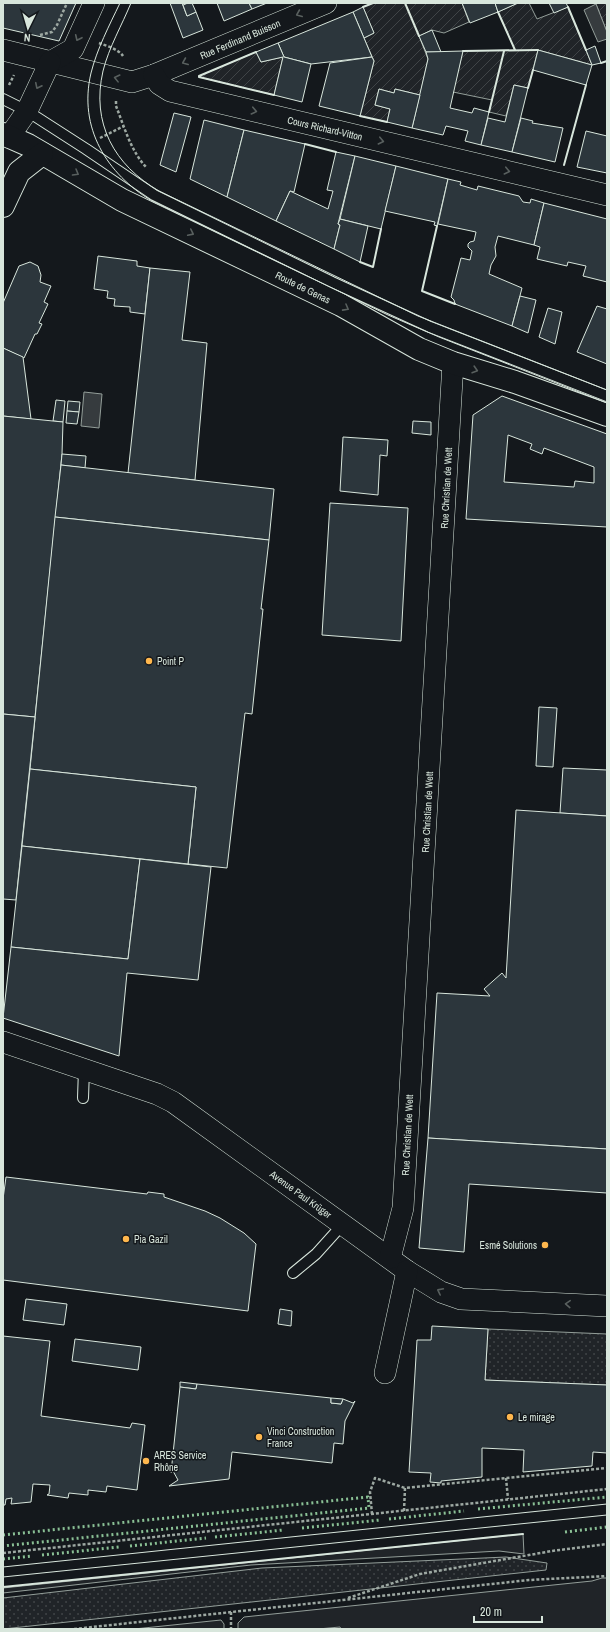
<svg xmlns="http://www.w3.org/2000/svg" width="610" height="1632" viewBox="0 0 610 1632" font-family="'Archivo Narrow',sans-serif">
<defs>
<pattern id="park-dots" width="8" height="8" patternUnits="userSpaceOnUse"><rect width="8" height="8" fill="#202428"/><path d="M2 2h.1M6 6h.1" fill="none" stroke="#404447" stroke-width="1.8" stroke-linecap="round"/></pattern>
<pattern id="garden-furrows" width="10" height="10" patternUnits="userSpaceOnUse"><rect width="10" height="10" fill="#202428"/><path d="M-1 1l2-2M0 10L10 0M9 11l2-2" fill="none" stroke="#404447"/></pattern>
</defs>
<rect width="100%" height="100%" fill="#14181c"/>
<g fill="#202428" stroke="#939e99">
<polygon points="523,1534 524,1554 499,1551 251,1565 3,1593 3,1588"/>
<polygon points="602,1578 607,1578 607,1629 341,1629 340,1627 318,1629 238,1629 238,1623 244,1617 592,1581"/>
<polygon points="221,1620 224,1624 224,1629 134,1629"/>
</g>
<g fill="url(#park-dots)" stroke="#939e99">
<polygon points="488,1329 607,1334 607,1385 485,1380"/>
<polygon points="506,1557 547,1563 546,1570 3,1629 3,1598 262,1568"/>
</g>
<g fill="url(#garden-furrows)" stroke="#939e99">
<polygon points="373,3 462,3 469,22 444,33 432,30 419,36 428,59 420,95 395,89 394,93 379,89 375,105 390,109 387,122 360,116 374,61 364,38 374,33 363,7"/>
<polygon points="518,3 529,3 537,19 568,7 592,65 538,50 528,88 514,85 506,116 489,112 492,100 453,92 463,51 515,50 498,12"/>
<polygon points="595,3 607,3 607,32 596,4"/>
<polygon points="256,52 261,62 283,57 274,95 199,77 199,76"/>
</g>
<g fill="#363b3e" stroke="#939e99">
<polygon points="596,4 607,32 607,39 598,42 584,10"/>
<polygon points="84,392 102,394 99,428 81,426"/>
</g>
<g fill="#2c363c" stroke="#d8e6dc" fill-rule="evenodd">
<polygon points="3,3 76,3 59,41 3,28"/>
<polygon points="170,3 182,3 187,16 196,12 203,30 183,38"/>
<polygon points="188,3 192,3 196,12 187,16 183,5"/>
<polygon points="217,3 249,3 252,9 224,21"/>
<polygon points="249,3 267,3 252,9"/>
<polygon points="462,3 495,3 498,12 470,23"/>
<polygon points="495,3 518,3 498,12"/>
<polygon points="549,3 566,3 568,7 554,13"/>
<polygon points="363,7 374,33 364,38 353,12"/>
<polygon points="353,12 372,57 311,64 284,57 278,43"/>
<polygon points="432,30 441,52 426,52 419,36"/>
<polygon points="278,43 284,57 311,64 302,102 274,95 283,57 261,62 256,52"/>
<polygon points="595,46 601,63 592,65 586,50"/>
<polygon points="538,50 592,65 586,85 533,70"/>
<polygon points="463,51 450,108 472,113 474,108 489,112 481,145 465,141 468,131 446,126 443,135 412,128 428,59 426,52"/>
<polygon points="372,57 374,61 360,116 319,106 330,63"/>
<polygon points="514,85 528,88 512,152 481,145 488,118 505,122"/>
<polygon points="379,89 394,93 395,89 420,95 412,128 387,122 390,109 375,105"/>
<polygon points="174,113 191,117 176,172 160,165"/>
<polygon points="521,118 533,121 532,123 563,128 555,162 512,152"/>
<polygon points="204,120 244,130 227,197 190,179"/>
<polygon points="244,130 305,144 294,192 290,191 276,221 227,197"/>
<polygon points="586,131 607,136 607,173 577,167"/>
<polygon points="336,152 355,156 338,224 340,225 334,249 276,221 290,191 328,209 333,191 327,190"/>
<polygon points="355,156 396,166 381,229 340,219"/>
<polygon points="396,166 448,179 437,226 434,225 435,222 385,211"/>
<polygon points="448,179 461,182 460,185 477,190 478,186 519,196 523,202 530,203 531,199 544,203 534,245 498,236 495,247 496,256 491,265 489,274 522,288 512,326 455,304 454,300 451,297 461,258 470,260 472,251 468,247 468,244 470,242 474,241 476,232 438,224"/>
<polygon points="544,203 607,219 607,282 583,276 586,266 568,262 567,266 537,259 540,247 534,245"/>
<polygon points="340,219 368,226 360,262 334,249 340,225 338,224"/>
<polygon points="98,256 137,261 137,266 150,268 145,314 130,312 130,307 114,306 115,299 107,298 108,291 94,289"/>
<polygon points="30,262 38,266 41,275 40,282 51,286 44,302 48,304 39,323 42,324 37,334 35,334 24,358 3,348 3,303 19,266"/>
<polygon points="150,268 190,272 182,340 207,343 195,480 128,473"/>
<polygon points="520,296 536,300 528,333 512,326"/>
<polygon points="597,306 607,309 607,364 577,352"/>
<polygon points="548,308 562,312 555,344 539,337"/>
<polygon points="3,348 23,357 31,419 3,416"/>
<path d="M502,396L607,434V527L466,519L473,415ZM508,435L532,444L530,449L542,454L544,448L594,467V483L575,481L574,487L504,482Z"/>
<polygon points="56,400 65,401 63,422 53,421"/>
<polygon points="68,401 80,402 79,412 67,411"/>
<polygon points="67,411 79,412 77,424 66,423"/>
<polygon points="3,416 63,422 62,454 35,717 3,714"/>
<polygon points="413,421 431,422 431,435 412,433"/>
<polygon points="343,437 388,440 387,456 380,455 378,495 340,491"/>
<polygon points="62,454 86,456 85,468 61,465"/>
<polygon points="61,465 274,489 269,540 55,517"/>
<polygon points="330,503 408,508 401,641 322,635"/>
<polygon points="55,517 269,540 261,609 263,609 252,714 245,713 227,868 188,864 196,787 30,769"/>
<polygon points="539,707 557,708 553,767 536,766"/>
<polygon points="3,714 35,717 16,900 3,899"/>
<polygon points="563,768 607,770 607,816 560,813"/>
<polygon points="30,769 196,787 188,864 22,846"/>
<polygon points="516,810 607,816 607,1149 428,1138 437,993 490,996 484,989 502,973 506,978"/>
<polygon points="22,846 140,859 128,959 11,947"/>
<polygon points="140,859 211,867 198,980 127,973 119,1056 3,1018 11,947 128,959"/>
<polygon points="428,1138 607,1149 607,1193 469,1184 464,1252 419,1248"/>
<polygon points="6,1177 147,1194 148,1192 164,1194 164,1197 205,1211 220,1218 244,1233 256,1244 248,1311 3,1280 3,1199"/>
<polygon points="26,1299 67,1304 64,1325 23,1320"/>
<polygon points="280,1309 292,1311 291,1326 278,1324"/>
<polygon points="432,1326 488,1329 485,1380 607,1385 607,1453 593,1452 592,1466 523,1472 524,1450 482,1448 482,1477 441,1481 441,1483 430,1482 431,1473 409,1472 417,1340 431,1340"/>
<polygon points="3,1336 50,1341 41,1416 130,1428 132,1423 145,1425 137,1490 107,1486 106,1492 88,1490 88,1495 69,1493 68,1498 47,1495 49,1494 50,1485 33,1484 31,1502 11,1504 12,1498 6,1499 5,1505 3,1505"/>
<polygon points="75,1339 141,1347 138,1370 72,1361"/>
<polygon points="180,1382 197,1384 196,1389 180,1387"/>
<polygon points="197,1384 331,1398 331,1403 341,1404 343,1399 353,1403 355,1401 345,1421 343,1444 334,1443 332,1463 232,1452 229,1479 169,1486 178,1480 173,1471 171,1473 180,1387 196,1389"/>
<polygon points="331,1398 343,1399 341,1404 331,1403"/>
</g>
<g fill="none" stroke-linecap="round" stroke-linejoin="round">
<g stroke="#d8e6dc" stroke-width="12">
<g id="lane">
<polyline points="3,99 27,111 86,149 154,195 332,282 430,327 607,396"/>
<polyline points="83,1098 84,1069"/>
<polyline points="293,1273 316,1254 343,1224"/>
</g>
</g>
<g stroke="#d8e6dc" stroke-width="22">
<g id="street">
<polyline points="3,50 132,82 154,75 326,3"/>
<polyline points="50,62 73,49 94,3"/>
<polyline points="154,75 159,84 170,91 607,195"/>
<polyline points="9,137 27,111 50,62"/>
<polyline points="3,1042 157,1094 173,1102 407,1271 441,1292 461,1299 607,1306"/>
<polyline points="390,1258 403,1208 453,363"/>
<polyline points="385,1373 407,1271"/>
</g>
</g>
<g stroke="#d8e6dc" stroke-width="24">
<g id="secondary">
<polyline points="3,134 28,145 122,200 341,305 419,349 453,363 515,382 607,415"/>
<polyline points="3,206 19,172 42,154"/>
</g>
</g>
<g stroke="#9da8a2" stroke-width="2.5" stroke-dasharray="3 2" stroke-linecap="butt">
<polyline points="40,35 52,32 57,25 67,3"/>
<path d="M99,43C107,46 118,49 123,56"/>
<polyline points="9,85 14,75"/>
<path d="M116,101V106C124,126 131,152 147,168"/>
<polyline points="100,138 124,126"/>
<polyline points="506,1478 508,1499"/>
<polyline points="404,1511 405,1488 607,1468"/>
<polyline points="372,1514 370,1492 375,1478 405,1488"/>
<polyline points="3,1553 607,1489"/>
<polyline points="348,1598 420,1574 552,1551 607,1544"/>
<polyline points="231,1612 231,1629"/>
<polyline points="74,1629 529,1580 607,1576"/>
</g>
<use href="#lane" stroke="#14181c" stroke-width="10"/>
<use href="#street" stroke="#14181c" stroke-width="21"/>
<use href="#secondary" stroke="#14181c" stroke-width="22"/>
<g stroke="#d8e6dc" stroke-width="1">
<path d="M120,3C109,26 97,49 91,73C78,128 107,174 152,201L388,315L439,337L607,403"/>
<path d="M131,3C122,25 109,47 103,71C91,123 114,165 159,191L418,316L607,390"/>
<polyline points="3,1567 607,1504"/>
<polyline points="3,1577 607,1515"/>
</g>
<g stroke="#8ac095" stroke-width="3" stroke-dasharray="2 3" stroke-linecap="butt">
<polyline points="478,1509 607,1497"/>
<polyline points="389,1519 464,1511"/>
<polyline points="302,1528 380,1520"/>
<polyline points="565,1532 607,1527"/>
<polyline points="3,1535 368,1497 369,1508 3,1546"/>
<polyline points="215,1537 283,1530"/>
<polyline points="130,1546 206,1538"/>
<polyline points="42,1555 119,1547"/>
<polyline points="3,1559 32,1556"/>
</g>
<g stroke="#d8e6dc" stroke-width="2">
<polyline points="405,3 419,36"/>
<polyline points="363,7 373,3"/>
<polyline points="568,7 586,50"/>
<polyline points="498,12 515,50"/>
<polyline points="463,51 538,50"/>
<polyline points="256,52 199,76 199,77 274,95"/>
<polyline points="601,63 607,61"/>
<polyline points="528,88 533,70"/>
<polyline points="489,112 504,51"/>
<polyline points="360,116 387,122"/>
<polyline points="305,144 336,152"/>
<polyline points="564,165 586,85"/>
<polyline points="437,226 422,291 455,304"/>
<polyline points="360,262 373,267 381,229"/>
<polyline points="3,1587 523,1534"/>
</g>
</g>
<defs><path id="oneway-chevron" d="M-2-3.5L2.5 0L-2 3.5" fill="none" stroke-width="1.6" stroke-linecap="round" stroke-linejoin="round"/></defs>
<g stroke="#59605f">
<use href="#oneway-chevron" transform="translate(299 14) rotate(157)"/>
<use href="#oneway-chevron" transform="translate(78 38) rotate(115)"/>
<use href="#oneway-chevron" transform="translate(185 62) rotate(157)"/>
<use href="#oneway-chevron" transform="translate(117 78) rotate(-166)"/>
<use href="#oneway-chevron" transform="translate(38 86) rotate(116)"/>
<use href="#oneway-chevron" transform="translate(254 111) rotate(13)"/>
<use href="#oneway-chevron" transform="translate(381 141) rotate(13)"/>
<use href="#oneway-chevron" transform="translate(507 171) rotate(13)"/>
<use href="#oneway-chevron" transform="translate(76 173) rotate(30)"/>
<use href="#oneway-chevron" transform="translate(191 233) rotate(26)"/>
<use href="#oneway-chevron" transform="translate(346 308) rotate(29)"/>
<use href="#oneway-chevron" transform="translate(475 370) rotate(17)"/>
<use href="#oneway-chevron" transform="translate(440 1291) rotate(-153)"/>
<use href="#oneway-chevron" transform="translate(568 1304) rotate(-177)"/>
</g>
<g fill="#ffb74d" stroke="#14181c" stroke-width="1.5">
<circle cx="149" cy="661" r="4"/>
<circle cx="126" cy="1239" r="4"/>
<circle cx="545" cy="1245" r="4"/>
<circle cx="510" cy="1417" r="4"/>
<circle cx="259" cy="1437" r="4"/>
<circle cx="146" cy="1461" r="4"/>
</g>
<g text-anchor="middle" stroke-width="3" stroke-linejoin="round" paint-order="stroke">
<g font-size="10" fill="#d8e6dc" stroke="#14181c">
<text transform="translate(240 39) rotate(-23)" y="4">Rue Ferdinand Buisson</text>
<text transform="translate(325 128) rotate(13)" y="4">Cours Richard-Vitton</text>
<text transform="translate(303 287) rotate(26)" y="4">Route de Genas</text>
<text transform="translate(446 488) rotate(-87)" y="4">Rue Christian de Wett</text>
<text transform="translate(427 812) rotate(-87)" y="4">Rue Christian de Wett</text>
<text transform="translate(407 1135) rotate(-87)" y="4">Rue Christian de Wett</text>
<text transform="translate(301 1194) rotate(36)" y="4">Avenue Paul Krüger</text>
</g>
<g font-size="10" fill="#d8e6dc" stroke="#14181c" text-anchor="start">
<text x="157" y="665">Point P</text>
<text x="134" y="1243">Pia Gazil</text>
<text x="537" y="1249" text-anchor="end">Esmé Solutions</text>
<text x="518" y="1421">Le mirage</text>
<text x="267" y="1435">Vinci Construction<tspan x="267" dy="12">France</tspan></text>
<text x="154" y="1459">ARES Service<tspan x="154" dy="12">Rhône</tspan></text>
</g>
</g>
<rect width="610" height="1632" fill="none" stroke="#d8e6dc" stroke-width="8"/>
<g transform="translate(28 28) rotate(185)" stroke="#14181c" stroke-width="3" paint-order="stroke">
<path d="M0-3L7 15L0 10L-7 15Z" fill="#d8e6dc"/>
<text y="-6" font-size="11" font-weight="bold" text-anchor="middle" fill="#d8e6dc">N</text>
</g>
<path d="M474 1616v6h68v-6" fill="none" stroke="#d8e6dc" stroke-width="2"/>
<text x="480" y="1616" font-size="12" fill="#d8e6dc" stroke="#14181c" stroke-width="3" paint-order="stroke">20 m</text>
</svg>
